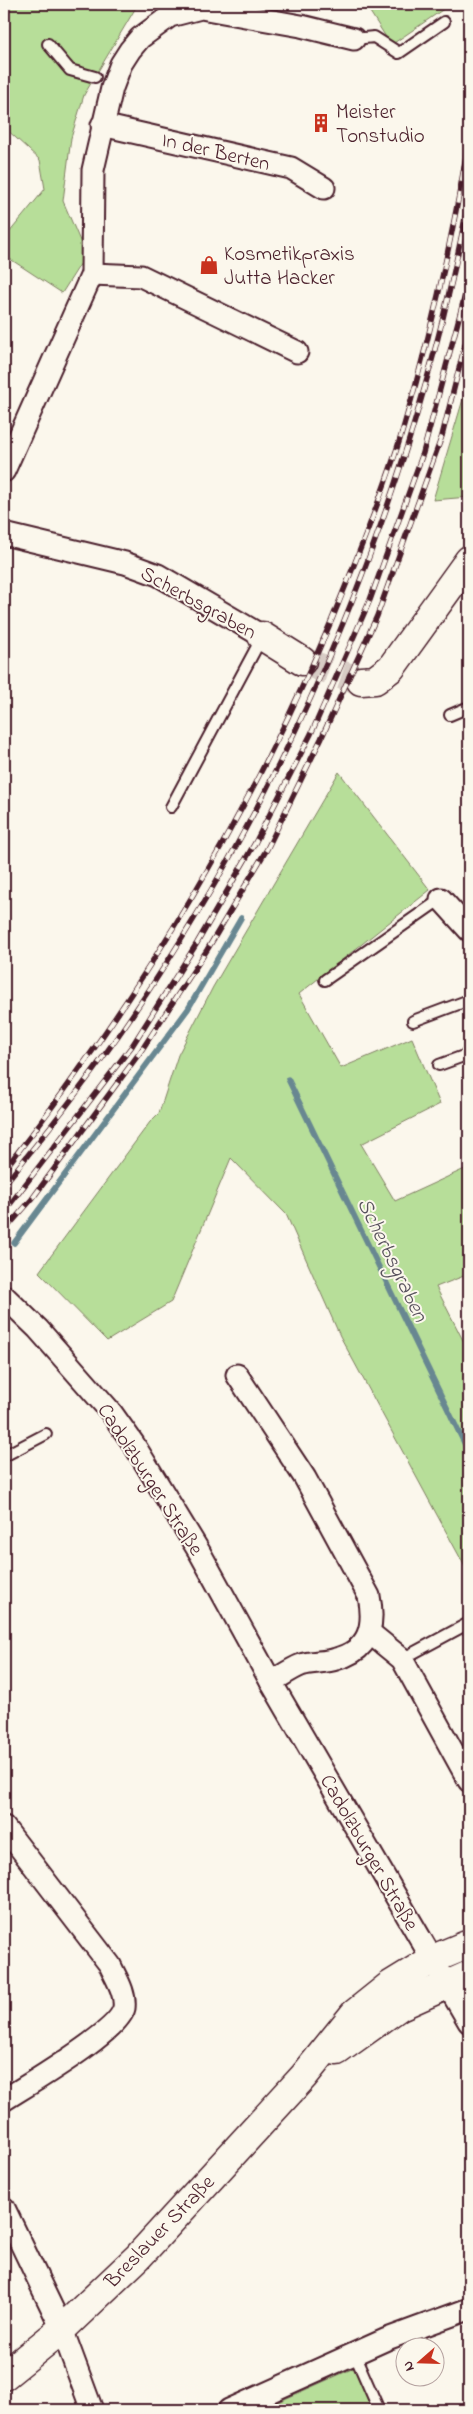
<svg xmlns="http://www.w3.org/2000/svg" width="473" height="2414" viewBox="0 0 473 2414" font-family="'Indie Flower',sans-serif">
<rect width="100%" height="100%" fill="#fbf7ec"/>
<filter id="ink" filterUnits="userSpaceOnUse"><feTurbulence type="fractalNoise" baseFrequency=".02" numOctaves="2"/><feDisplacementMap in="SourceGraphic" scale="10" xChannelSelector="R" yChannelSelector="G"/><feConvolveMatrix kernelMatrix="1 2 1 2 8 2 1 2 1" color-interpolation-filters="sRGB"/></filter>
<g filter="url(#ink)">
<g fill="#b7de99" stroke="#807e62">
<polygon points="4,4 138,4 84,95 71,138 63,201 86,255 62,293 4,255 4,239 45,189 40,160 4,127"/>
<polygon points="365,4 451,4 391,45"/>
<polygon points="469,379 469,497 433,500"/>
<polygon points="339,772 430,890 299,994 341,1068 412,1038 440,1104 361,1144 395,1201 469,1167 469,1274 436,1287 469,1352 469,1574 340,1336 286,1214 231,1158 171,1302 107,1341 39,1272 150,1122 159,1113 178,1055 213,987"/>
<polygon points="354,2368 372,2410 260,2410"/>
</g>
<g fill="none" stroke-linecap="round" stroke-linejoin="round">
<g stroke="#678791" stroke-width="5.5">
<polyline points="288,1079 469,1453"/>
<polyline points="14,1243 188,1009 241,918"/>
</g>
<polyline stroke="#d8ccc5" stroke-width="28" stroke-dasharray="28 14" stroke-linecap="butt" points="302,661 361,681"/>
<g stroke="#4a1f2b" stroke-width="14">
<g id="lane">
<polyline points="354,39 374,37 399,53 444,22"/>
<polyline points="48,44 70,70 95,77"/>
<polyline points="450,715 469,707"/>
<polyline points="171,807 262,637"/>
<polyline points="325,980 441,899"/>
<polyline points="413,1021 469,1000"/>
<polyline points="439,1065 469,1054"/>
<polyline points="4,1456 46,1434"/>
<polyline points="402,1659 469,1623"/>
<polyline points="354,2353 379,2410"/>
</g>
</g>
<g stroke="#4a1f2b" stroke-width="25">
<g id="street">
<polyline points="102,125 291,168 324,188"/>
<polyline points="92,274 141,276 297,352"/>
<polyline points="4,471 92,274 93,170 112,88 121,64 130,50 140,38 170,16 201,8 301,26 354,39"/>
<polyline points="4,534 125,563 158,575 262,636"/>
<polyline points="441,899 469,930"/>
<polyline points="4,1296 38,1329 111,1412 133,1443 200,1553 271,1682 469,2022"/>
<path d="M237,1375L305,1478L369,1596C375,1626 370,1650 336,1659C325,1663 312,1661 301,1665C291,1669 280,1677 271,1682"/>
<polyline points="370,1633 402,1659 469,1781"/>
<path d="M4,1827L110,1965C116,1978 126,1993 124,2008C119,2032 27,2085 4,2100"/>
<polyline points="4,2208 62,2329 92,2410"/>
<polyline points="229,2410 387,2339 469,2309"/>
</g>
</g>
<g stroke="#4a1f2b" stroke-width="31">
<g id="secondary">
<polyline points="262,636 302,661"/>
<polyline points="361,681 375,680 391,668 469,560"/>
<polyline points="337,2051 400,2006 469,1975"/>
<polyline points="4,2376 62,2329 138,2257 304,2076 354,2014 389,1986 433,1959 469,1944"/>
</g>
</g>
<use href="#lane" stroke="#fbf7ec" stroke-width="10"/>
<use href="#street" stroke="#fbf7ec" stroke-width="21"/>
<use href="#secondary" stroke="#fbf7ec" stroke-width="28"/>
<g stroke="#4a1f2b" stroke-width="5.5">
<g id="rail">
<path d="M4,1170C148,987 267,787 352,570C370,524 389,477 403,429C431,334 453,236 469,138"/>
<path d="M4,1185C48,1130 92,1075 131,1017C299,770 414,491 469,198"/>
<polyline points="4,1212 132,1046 197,943 255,843 311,734 370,600 423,453 469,280"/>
<polyline points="4,1231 32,1199 141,1051 207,950 267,849 321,739 377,616 442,436 469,329"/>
</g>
</g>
<use href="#rail" stroke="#fbf7ec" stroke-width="4" stroke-dasharray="11" stroke-linecap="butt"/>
</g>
</g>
<defs>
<g id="building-bare" transform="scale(1.5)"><path d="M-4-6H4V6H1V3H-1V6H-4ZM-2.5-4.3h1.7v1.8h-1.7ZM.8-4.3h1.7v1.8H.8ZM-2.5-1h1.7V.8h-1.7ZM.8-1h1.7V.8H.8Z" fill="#c8321e" stroke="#fbf7ec" stroke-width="2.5" paint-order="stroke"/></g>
<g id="shop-bare" transform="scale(1.5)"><path d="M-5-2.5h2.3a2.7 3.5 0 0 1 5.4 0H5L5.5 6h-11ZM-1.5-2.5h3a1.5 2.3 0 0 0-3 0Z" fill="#c8321e" stroke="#fbf7ec" stroke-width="2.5" paint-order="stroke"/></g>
</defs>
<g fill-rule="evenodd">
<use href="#building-bare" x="321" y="123"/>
<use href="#shop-bare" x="209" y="265"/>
</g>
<g text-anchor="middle" stroke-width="4" stroke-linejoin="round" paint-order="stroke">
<g font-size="21" fill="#4a1f2b" stroke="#fbf7ec" text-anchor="start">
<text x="336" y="118">Meister<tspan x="336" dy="24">Tonstudio</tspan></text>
<text x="224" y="260">Kosmetikpraxis<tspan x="224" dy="24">Jutta Hacker</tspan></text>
</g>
<g font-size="21" fill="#4a1f2b" stroke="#fbf7ec">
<text transform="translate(216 151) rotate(13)" y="7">In der Berten</text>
<text transform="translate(199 602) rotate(29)" y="7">Scherbsgraben</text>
<text transform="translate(151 1479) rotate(57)" y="7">Cadolzburger Straße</text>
<text transform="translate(370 1852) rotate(60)" y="7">Cadolzburger Straße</text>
<text transform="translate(159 2231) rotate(-46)" y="7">Breslauer Straße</text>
</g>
<g font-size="22" font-style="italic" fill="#59535e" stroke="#fbf7ec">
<text transform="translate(394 1259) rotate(64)" y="8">Scherbsgraben</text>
</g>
</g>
<rect width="473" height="2414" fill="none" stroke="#fbf7ec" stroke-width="20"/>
<rect x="10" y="10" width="453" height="2394" fill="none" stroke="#4a1f2b" stroke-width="2" filter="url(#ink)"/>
<g transform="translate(420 2362) rotate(250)"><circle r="24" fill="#fbf7ec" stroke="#b4a19f"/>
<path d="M0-4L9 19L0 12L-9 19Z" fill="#c8321e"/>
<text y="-8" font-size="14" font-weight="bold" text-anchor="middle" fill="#4a1f2b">N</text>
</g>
</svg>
